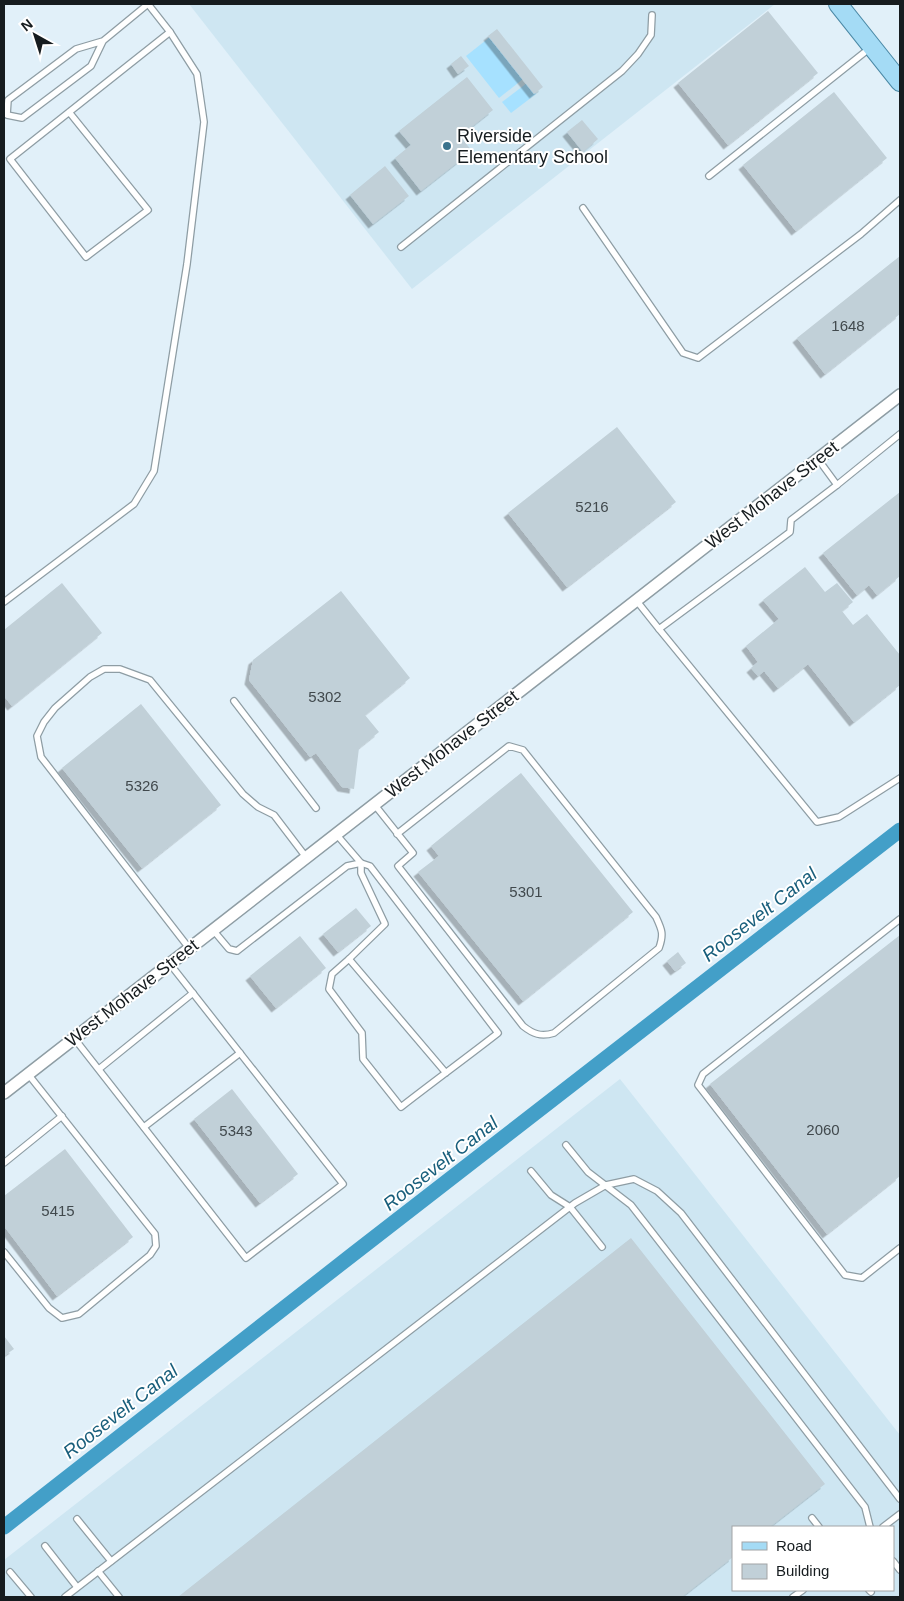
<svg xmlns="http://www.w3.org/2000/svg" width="904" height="1601" viewBox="0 0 904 1601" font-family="Arial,sans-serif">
<defs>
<filter id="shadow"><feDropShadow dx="-4.5" dy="4.5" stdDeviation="0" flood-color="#0004"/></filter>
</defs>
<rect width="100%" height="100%" fill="#e1f0f9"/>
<g fill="#cee6f2" fill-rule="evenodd">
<polygon points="189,4 775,4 412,289"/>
<path d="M620,1079L900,1435V1597H4V1560ZM733,1527H893V1590H733Z"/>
</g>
<g fill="#a6e1ff">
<polygon points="490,37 523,79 499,98 466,56"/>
<polygon points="527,83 536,94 511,113 502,102"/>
</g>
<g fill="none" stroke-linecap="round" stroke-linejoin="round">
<polyline stroke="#439fc8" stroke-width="15" points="4,1527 352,1255 900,830"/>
</g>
<g fill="#c1d0d8" filter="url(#shadow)">
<polygon points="768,11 818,73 728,145 678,83"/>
<polygon points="497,29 543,87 534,94 488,36"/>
<polygon points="461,56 469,66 458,74 451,64"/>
<polygon points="467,77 493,110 460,136 472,151 421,191 395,158 411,145 399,131"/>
<polygon points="834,92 887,158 796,231 743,165"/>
<polygon points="582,120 598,139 583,152 567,132"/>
<polygon points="385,166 409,196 373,224 350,195"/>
<polygon points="900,256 900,314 825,374 797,338"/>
<polygon points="617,427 676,502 567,587 508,513"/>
<polygon points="900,492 900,576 877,595 869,585 857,595 823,553"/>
<polygon points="805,567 825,592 837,583 853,602 842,611 853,625 867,614 900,655 900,685 854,722 808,664 778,688 764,671 758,676 751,668 758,662 746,646 779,619 763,600"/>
<polygon points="62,583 102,633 12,706 4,696 4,630"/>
<polygon points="341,591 410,678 365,715 379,732 359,748 354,789 342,787 316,753 310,757 249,680 253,660"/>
<polygon points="141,704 221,805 142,868 62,768"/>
<polygon points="521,773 633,912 523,1001 418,872 439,856 431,846"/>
<polygon points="356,908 371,926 338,952 323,934"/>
<polygon points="900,935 900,1176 827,1234 710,1084"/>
<polygon points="300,936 326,968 276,1008 250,976"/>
<polygon points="678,952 686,963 675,971 667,961"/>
<polygon points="232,1089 298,1174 260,1203 194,1119"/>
<polygon points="65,1149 133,1237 57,1296 4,1226 4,1196"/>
<polygon points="631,1238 825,1484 770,1527 733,1527 733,1557 682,1597 178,1597"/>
<polygon points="4,1336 14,1349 4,1356"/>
</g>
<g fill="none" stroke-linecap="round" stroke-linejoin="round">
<g stroke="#8e9da4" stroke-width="8">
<g id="lane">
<polyline points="103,41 76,49 8,100 7,115 22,118 91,66 103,41 148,4"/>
<polyline points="69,112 148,210 86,257 10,159 170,32"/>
<polyline points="709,176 870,48"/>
<polyline points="583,208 683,353 698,358 861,234 900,200"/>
<polyline points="401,247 622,71 638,54 651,35 652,15"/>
<polyline points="837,485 900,434"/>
<polyline points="636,600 659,629 790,532 791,520 837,485 818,459"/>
<polyline points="4,602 134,504 154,471 187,264 204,122 197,74 170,32 148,4"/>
<polyline points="659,629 817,822 839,817 900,778"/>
<polyline points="234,701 316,808"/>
<path d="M374,804L413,853L398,866L523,1026C533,1034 541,1037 554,1033L659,948C664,934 662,930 656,917L523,750L509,746L397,834"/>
<polyline points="336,834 361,863 361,873 385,924 349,959"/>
<polyline points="900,919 703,1074 698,1085 845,1275 862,1278 900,1248"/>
<path d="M213,930L229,949L237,951L347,866L361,863L370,866L498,1033C466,1058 433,1082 401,1107L363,1059L362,1033L329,989L332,974L349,959L446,1073"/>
<polyline points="189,948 41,757 37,736 44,722 55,708 90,677 104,669 120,669 150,680 243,794 258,807 274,815 306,857"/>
<polyline points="74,1038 246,1258 343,1184 170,964"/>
<polyline points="99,1069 193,993"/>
<polyline points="144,1127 240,1053"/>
<polyline points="566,1145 588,1172 631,1205 865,1507 870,1527"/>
<polyline points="4,1163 62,1116"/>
<polyline points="531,1171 551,1195 570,1207 602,1247"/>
<polyline points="4,1252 49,1308 62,1318 79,1314 150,1255 156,1246 155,1234 28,1074"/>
<polyline points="812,1518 819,1527"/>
<polyline points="77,1519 111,1561"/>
<polyline points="883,1527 900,1514"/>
<polyline points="45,1546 77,1587"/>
<polyline points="893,1561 900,1570"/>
<polyline points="98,1571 119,1597"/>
<polyline points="10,1572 31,1597"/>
<polyline points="869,1590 871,1592"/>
<polyline points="65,1597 575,1203 606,1185 634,1179 657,1191 681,1213 900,1499"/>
<polyline points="793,1597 803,1590"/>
</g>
</g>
<g stroke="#8e9da4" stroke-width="14">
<polyline id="street" points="4,1093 900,395"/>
</g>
<g stroke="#4b89a6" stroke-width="20">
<polyline id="primary" points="838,4 900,82"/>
</g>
<use href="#lane" stroke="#fff" stroke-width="5.5"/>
<use href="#street" stroke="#fff" stroke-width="11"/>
<use href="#primary" stroke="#a4dbf5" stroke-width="18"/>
</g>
<circle fill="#3b738d" stroke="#fff" stroke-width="2" cx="447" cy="146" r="5"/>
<g text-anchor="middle" stroke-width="4" stroke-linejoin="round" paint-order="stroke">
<g font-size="15" fill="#41494d">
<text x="848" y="331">1648</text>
<text x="592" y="512">5216</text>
<text x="325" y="702">5302</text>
<text x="142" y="791">5326</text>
<text x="526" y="897">5301</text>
<text x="823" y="1135">2060</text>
<text x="236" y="1136">5343</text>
<text x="58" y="1216">5415</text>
</g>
<g font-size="18" fill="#161c1f" stroke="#fff" text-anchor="start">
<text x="457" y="142">Riverside<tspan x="457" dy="21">Elementary School</tspan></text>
</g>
<g font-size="18" fill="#161c1f" stroke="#fff">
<text transform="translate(772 495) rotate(-38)" y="6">West Mohave Street</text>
<text transform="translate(452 744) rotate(-38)" y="6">West Mohave Street</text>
<text transform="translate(132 993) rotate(-38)" y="6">West Mohave Street</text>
</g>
<g font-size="19" font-style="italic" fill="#185e7b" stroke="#fff">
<text transform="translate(759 914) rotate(-38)" y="7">Roosevelt Canal</text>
<text transform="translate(440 1163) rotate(-38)" y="7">Roosevelt Canal</text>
<text transform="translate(120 1411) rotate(-38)" y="7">Roosevelt Canal</text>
</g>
</g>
<rect width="904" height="1601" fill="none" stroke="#161c1f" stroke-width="10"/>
<rect x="732" y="1526" width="162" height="65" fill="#ffffff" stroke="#a2a4a5"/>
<rect x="742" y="1542" width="25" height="8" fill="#a4dbf5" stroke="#a2a4a5"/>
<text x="776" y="1551" font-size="15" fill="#161c1f">Road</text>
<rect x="742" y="1564" width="25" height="15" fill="#c1d0d8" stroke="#a2a4a5"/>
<text x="776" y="1576" font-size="15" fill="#161c1f">Building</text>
<g transform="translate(35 35) rotate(321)" stroke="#ffffff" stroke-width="4" paint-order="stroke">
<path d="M0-4L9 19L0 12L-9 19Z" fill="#161c1f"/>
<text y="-8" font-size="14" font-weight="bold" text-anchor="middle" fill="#161c1f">N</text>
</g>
</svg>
